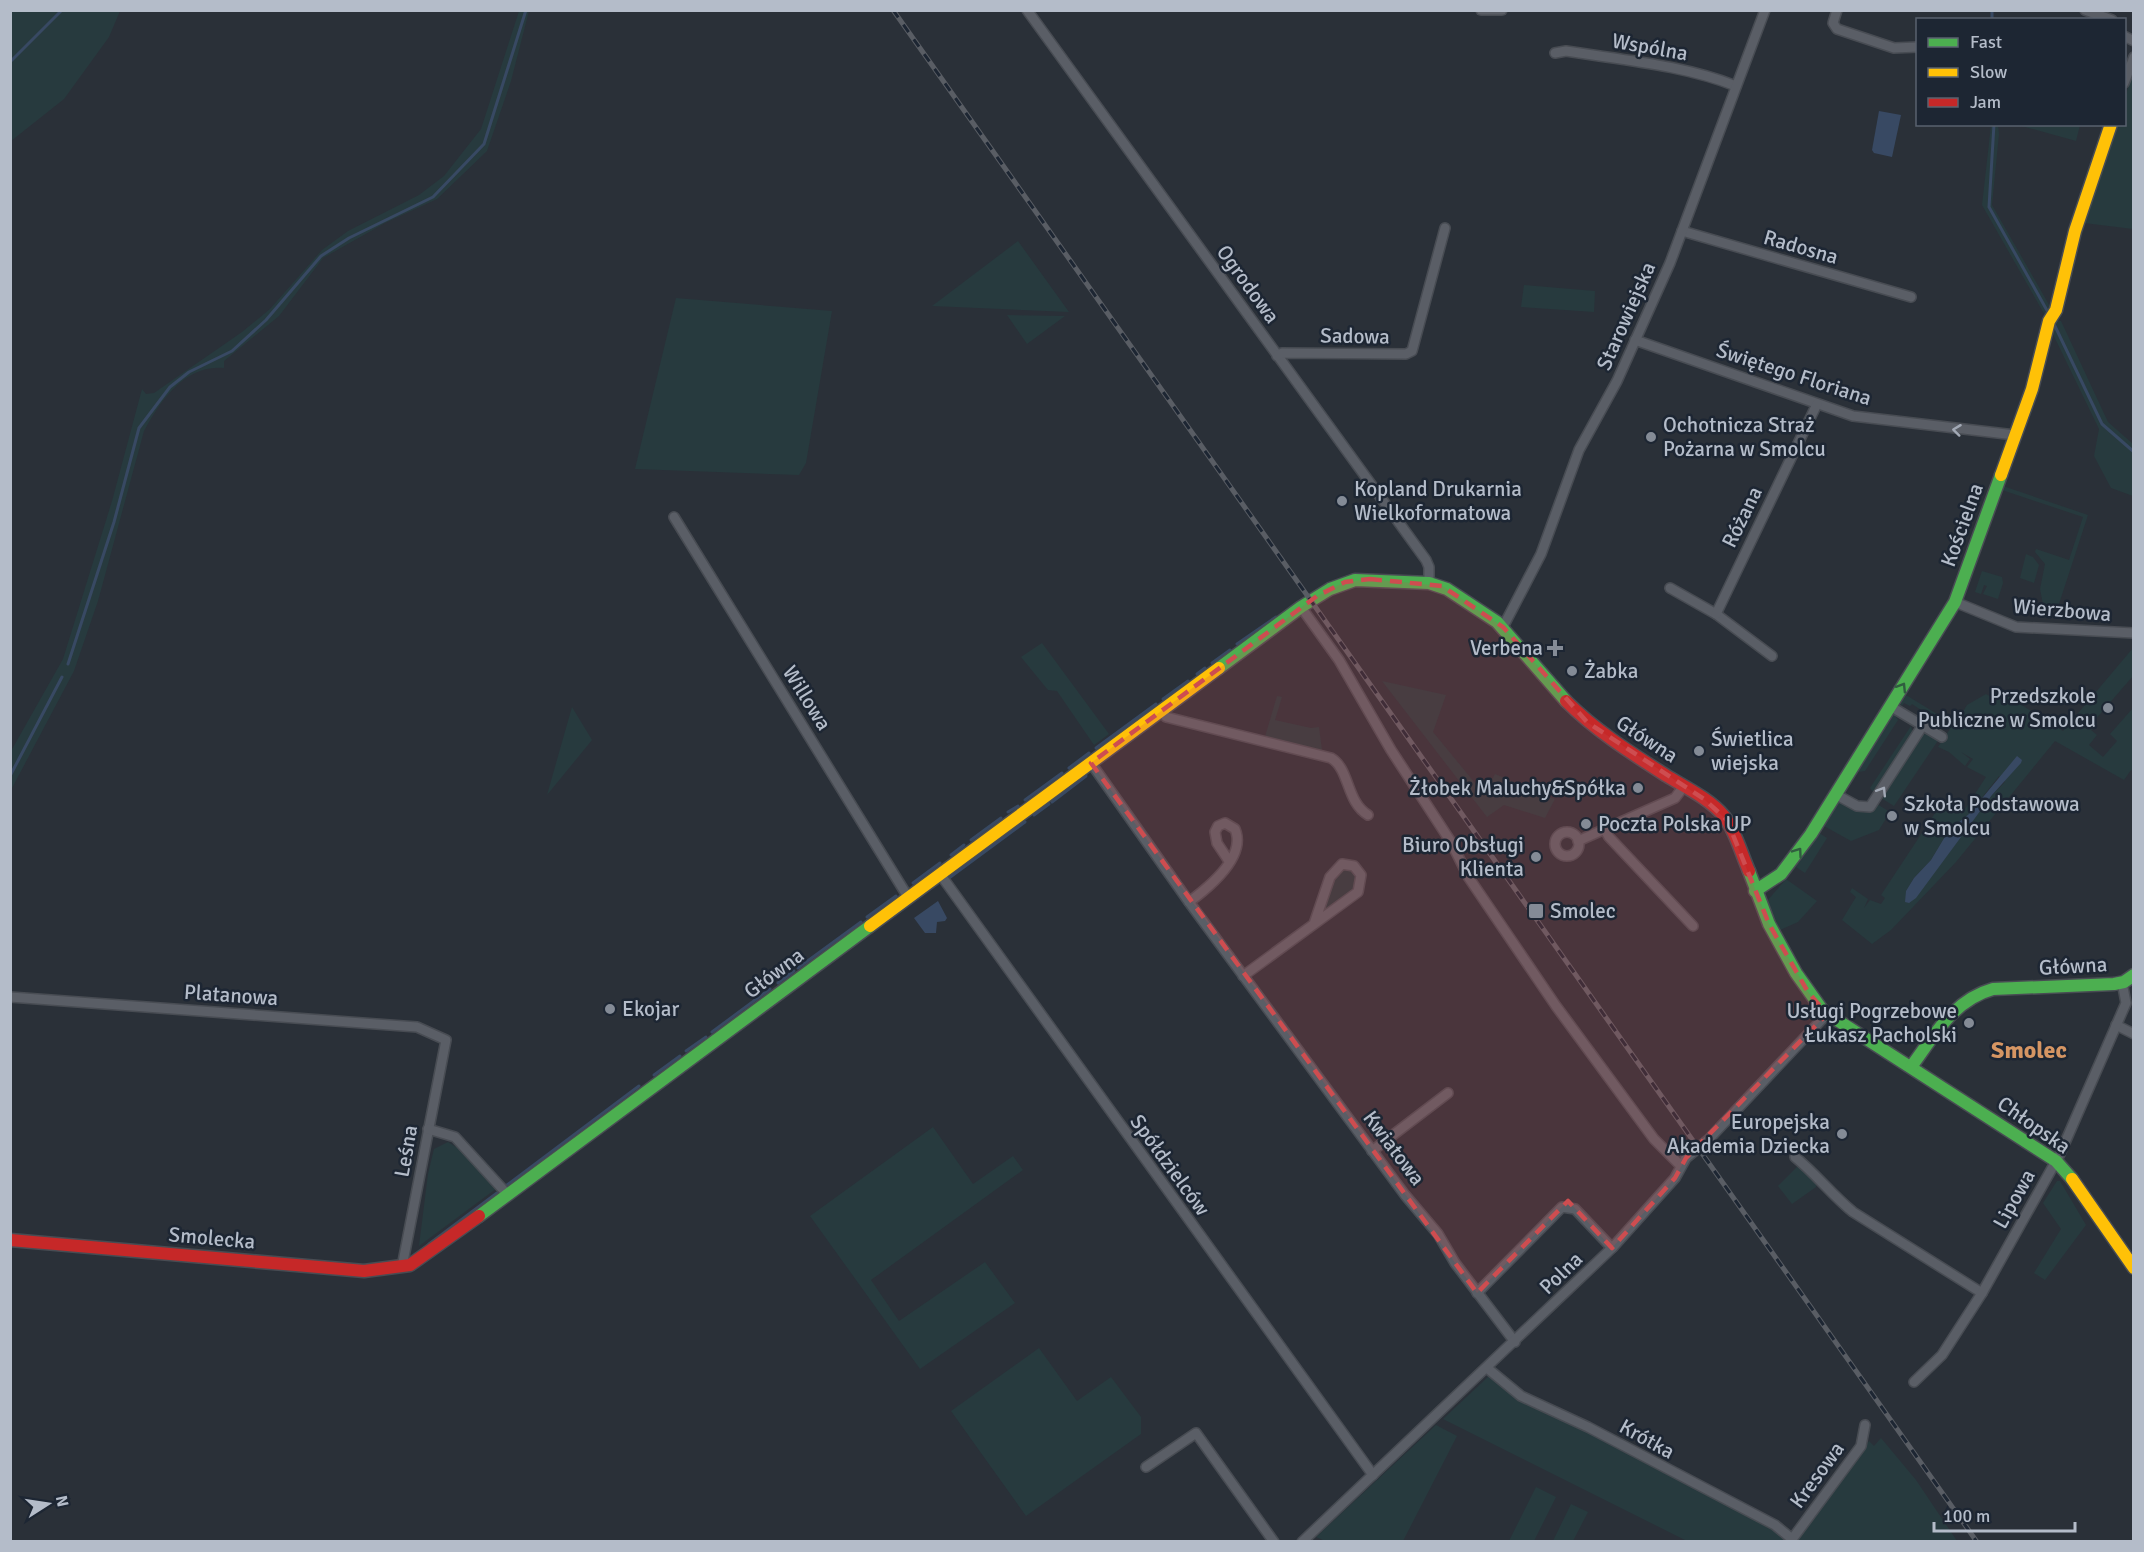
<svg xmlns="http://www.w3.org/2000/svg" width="2144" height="1552" viewBox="0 0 2144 1552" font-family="Signika,sans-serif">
<rect width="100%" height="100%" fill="#2a3038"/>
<g fill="#273a3e" fill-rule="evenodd">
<polygon points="11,10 120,11 109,37 64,99 11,141"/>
<path d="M519,11H529L511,81L487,151L437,199L385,223L323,258L279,316L224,361V368C185,364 160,401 144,431L98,601L74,671L11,790V751L63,659L112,501L142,389L146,394L154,393L242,332L270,309L322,250L348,231L419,195L444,176L481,129Z"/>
<polygon points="2133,70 2133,229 2084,223 2116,125 2124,124 2125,98"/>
<polygon points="1991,125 1998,125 1999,134 1992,205 2052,310 2046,317 1982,205"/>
<polygon points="2018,125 2080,125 2076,141"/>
<polygon points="1018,241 1069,312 932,306"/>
<polygon points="1524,285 1595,291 1594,312 1521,307"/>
<polygon points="676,298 832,311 806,463 799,475 635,469"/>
<polygon points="1007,315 1065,316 1027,344"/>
<polygon points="2053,320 2061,321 2108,422 2133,444 2133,496 2111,488 2094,456 2099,429 2049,326"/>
<polygon points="2003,486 2088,515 2058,607 2043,604 2040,589 2045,564 2035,552 2036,549 2069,560 2083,517 2002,490"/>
<polygon points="2026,554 2033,557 2039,565 2034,583 2020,578"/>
<polygon points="1982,571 2002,577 2003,583 1998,599 1983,594 1987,586 1984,585 1981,594 1975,592"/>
<polygon points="1042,643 1109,734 1094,745 1057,691 1048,690 1021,657"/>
<path d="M2133,648V676L2094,721L2097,723L2091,730L2097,735L2089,745L2103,757L2117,741L2110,734L2133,708V771L2131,770L2124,780L2055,741L1956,862L1891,930L1872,944L1842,920L1856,897L1850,892L1852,888L1868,899L1864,908L1870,900L1881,904L1885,898L1881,895L1943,801L1949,804L1952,800L1965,809L1986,777L1967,767L1973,759L1961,752L1970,759L1965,766L1949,752L1938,747L1950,729L1912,704L1910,706L1904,703L1902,706L1900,704L1906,695L1955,725L1967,705L1986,694L1991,697L1996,689L2063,731ZM1999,776L2005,782L1992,795L1929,879L1906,891L1914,878L1931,860L1949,830L1969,814Z"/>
<polygon points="1382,681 1446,695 1433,732 1484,794 1495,774 1555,799 1545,818 1504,805 1487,817"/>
<polygon points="1277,696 1282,697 1275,720 1311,728 1319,727 1322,750 1264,740"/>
<polygon points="572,707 592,740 547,795"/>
<polygon points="1894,714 1898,720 1865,771 1858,772"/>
<polygon points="1911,726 1913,733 1875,794 1870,788"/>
<polygon points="1928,733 1939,739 1894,806 1881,798 1923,735"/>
<path d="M1839,801C1852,809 1866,817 1877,804L1890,812L1879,830L1851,841L1824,826Z"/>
<polygon points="1819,833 1827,838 1805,873 1796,867"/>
<polygon points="1341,868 1351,868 1358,878 1354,891 1327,911 1323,907 1333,877"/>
<polygon points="1786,879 1817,901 1798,922 1780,930 1767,901"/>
<polygon points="933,1127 973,1184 1013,1156 1023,1170 871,1280 899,1321 985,1262 1015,1303 920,1369 810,1216"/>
<polygon points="448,1142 461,1150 497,1188 419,1246 428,1174 434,1149"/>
<polygon points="1799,1165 1816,1180 1816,1187 1792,1204 1778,1186"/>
<polygon points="2057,1181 2060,1181 2086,1225 2045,1280 2034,1273 2061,1229 2043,1203"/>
<polygon points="1039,1348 1077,1401 1111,1377 1141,1417 1141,1434 1026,1516 951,1411"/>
<polygon points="1489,1376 1525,1402 1544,1413 1611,1442 1781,1534 1784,1541 1687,1541 1443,1419"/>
<polygon points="1436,1425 1457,1436 1403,1541 1325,1541 1316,1537"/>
<polygon points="1881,1438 1916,1480 1957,1541 1795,1542 1869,1441 1874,1446"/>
<polygon points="1536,1487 1556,1497 1534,1541 1509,1541"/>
<polygon points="1571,1504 1588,1512 1573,1541 1553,1541"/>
</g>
<g fill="#384963">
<polygon points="1879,111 1901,115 1892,157 1874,153 1872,150"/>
<polygon points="2017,756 2022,760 2021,763 1992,795 1916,898 1909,903 1905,902 1906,891 1914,878 1931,860 1949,830 1969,814"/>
<polygon points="938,901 947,918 945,921 937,922 936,933 925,933 914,918"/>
</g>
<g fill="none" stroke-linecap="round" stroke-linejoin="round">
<g stroke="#384963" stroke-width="3">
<polyline points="1992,10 1992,20"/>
<polyline points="10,62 62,10"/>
<polyline points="1994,124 1989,207 2049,314"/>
<polyline points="2053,322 2102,424 2134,452"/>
<polyline points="1237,644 1276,617"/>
<polyline points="1212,663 1230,650"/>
<polyline points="68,664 114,522 139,428 170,387 189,372 232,351 266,320 321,256 349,238 433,197 484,144 526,10"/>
<polyline points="1197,674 1205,668"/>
<polyline points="1163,699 1188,681"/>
<polyline points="1096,748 1156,704"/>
<polyline points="1069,768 1089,753"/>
<polyline points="10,776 62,677"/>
<polyline points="1025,800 1062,773"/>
<polyline points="1052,802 1086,776"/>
<polyline points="1008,812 1018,806"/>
<polyline points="1034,815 1049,804"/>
<polyline points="971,840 1001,818"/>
<polyline points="951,855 964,845"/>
<polyline points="949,878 1025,822"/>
<polyline points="913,883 940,863"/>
<polyline points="867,917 896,896"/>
<polyline points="798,968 861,922"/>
<polyline points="778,983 794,971"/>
<polyline points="712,1032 770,989"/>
<polyline points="686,1051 706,1037"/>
<polyline points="654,1075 680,1056"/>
<polyline points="507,1185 639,1086"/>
<polyline points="429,1244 497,1193"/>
</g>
<g stroke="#484c53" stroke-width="12">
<g id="street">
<polyline points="1027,10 1426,560 1429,567 1429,583"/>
<polyline points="1481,10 1502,10"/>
<polyline points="1837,10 1833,23 1837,29 1894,48 1918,47"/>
<polyline points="2085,10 2112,20"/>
<polyline points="2124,36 2134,41"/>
<path d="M1555,53L1566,51C1622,60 1683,65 1736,86"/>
<polyline points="2124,83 2134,57"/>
<polyline points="1682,231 1911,297"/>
<polyline points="1635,340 1853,416 2015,435"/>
<polyline points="1277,356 1282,353 1406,354 1412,351 1445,228"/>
<polyline points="674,517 908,897"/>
<polyline points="1670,588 1716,614 1772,656"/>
<polyline points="1955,602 2016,627 2134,633"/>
<polyline points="1301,607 1339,660 1391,750 1451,842 1469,878 1556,1006 1654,1139 1680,1165"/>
<polyline points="1716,614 1817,404"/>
<polyline points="1503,627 1541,554 1579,450 1617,381 1670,263 1765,10"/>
<polyline points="1890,706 1942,737"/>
<path d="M1161,710L1166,717L1331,758C1350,769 1346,802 1368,815"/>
<polyline points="1091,763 1189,902 1405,1195 1438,1234 1455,1263 1515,1342"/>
<polyline points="1835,794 1857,806 1870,807 1923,725"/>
<polyline points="1605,830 1609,837 1693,926"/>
<circle cx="1567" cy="844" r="12"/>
<polyline points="1578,841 1675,798 1684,786"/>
<polyline points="940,874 1373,1475"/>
<path d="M1189,902C1208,888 1247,857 1235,829L1225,823L1218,826L1215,832L1217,843L1229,861"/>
<polyline points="1243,976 1358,892 1361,875 1354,866 1342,864 1330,877 1314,924"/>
<polyline points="10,997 417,1027 446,1040 402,1267"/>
<polyline points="2116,1025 2134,1034"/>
<polyline points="428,1129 455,1137 508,1195"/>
<polyline points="1372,1151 1448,1093"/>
<path d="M1795,1157C1816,1174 1832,1195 1853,1212L1982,1293"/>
<polyline points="1477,1293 1562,1207 1575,1209 1612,1248"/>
<polyline points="1487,1368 1521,1396 1588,1427 1775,1525 1792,1539"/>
<polyline points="1914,1382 1942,1355 1982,1293 2060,1154 2126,1003 2122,982"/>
<polyline points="1146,1467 1196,1433 1274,1542"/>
<polyline points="1302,1542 1613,1247 1675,1178 1686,1158 1708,1140 1827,1014"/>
<polyline points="1790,1542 1861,1446 1865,1425"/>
</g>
</g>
<g stroke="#484c53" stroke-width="15">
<g id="fast">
<polyline points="1219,668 1301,607 1330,589 1355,580 1429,583 1447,589 1497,622 1566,701"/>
<polyline points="1749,871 1769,924 1796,973 1823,1011 2056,1161 2072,1179"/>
<polyline points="1755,891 1781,874 1811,834 1955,602 2001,475"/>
<path d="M1911,1067C1934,1036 1953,1000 1993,989L2114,984L2124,982L2134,975"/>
<polyline points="479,1216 870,926"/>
</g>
</g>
<g stroke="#484c53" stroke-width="15">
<g id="slow">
<polyline points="2001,475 2032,389 2049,321 2056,310 2075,231 2111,124"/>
<polyline points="870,926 1219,668"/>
<polyline points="2072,1179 2134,1268"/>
</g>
</g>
<g stroke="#484c53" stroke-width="15">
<g id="jam">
<path d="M1566,701C1596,731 1631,753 1667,776C1685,787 1710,799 1724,816C1736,832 1741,853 1749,871"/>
<polyline points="10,1240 364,1271 410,1265 479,1216"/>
</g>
</g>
<use href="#street" stroke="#5a5e66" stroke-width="9"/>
<use href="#fast" stroke="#4caf50" stroke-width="12"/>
<use href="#slow" stroke="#ffc107" stroke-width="12"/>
<use href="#jam" stroke="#c62828" stroke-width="12"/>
<g stroke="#595d64" stroke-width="5">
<polyline id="rail" points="893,10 1977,1542"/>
</g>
<use href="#rail" stroke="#1d2633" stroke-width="3" stroke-dasharray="9" stroke-linecap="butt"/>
</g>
<defs><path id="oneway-chevron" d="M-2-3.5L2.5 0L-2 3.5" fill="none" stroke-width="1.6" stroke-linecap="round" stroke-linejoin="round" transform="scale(1.5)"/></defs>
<g stroke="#a2a9b5">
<use href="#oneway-chevron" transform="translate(1957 430) rotate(-173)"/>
<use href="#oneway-chevron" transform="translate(1882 791) rotate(-58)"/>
</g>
<g stroke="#305d3f">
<use href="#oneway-chevron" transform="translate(1902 687) rotate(-58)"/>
<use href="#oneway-chevron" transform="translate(1798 852) rotate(-55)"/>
</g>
<path fill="#ce4d50" fill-opacity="0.2" stroke="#ce4d50" stroke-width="4.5" stroke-dasharray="12 8" stroke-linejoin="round" d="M1370,579L1442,586L1503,627L1587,722L1704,799L1727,820L1769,924L1808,992L1827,1014L1686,1158L1675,1178L1612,1248L1568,1201L1477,1293L1091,763L1317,596L1345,582Z"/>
<g fill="#848b96" stroke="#1d2633" stroke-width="2">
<circle cx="1651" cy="437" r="6"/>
<circle cx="1342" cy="501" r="6"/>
<path d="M1552 639h6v6h6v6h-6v6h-6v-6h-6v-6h6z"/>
<circle cx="1572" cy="671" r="6"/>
<circle cx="2108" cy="708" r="6"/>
<circle cx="1699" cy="751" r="6"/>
<circle cx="1638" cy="788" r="6"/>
<circle cx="1892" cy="816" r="6"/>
<circle cx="1586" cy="824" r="6"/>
<circle cx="1536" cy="857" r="6"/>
<rect x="1528" y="903" width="16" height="16" rx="3"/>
<circle cx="610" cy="1009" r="6"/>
<circle cx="1969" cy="1023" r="6"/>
<circle cx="1842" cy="1134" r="6"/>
</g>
<g text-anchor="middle" stroke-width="5" stroke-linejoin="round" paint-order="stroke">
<g font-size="21" fill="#b4bcc9" stroke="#1d2633">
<text transform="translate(1650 47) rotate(10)" y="7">Wspólna</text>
<text transform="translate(1801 247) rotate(16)" y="7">Radosna</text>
<text transform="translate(1248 284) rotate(54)" y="7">Ogrodowa</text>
<text transform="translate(1626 316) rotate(-66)" y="7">Starowiejska</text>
<text transform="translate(1355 336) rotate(1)" y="7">Sadowa</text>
<text transform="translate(1794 374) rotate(18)" y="7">Świętego Floriana</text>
<text transform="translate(1742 517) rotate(-64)" y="7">Różana</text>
<text transform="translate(1962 525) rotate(-70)" y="7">Kościelna</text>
<text transform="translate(2062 610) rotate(5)" y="7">Wierzbowa</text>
<text transform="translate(807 698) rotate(58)" y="7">Willowa</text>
<text transform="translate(1647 739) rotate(33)" y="7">Główna</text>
<text transform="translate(2073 966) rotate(-3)" y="7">Główna</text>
<text transform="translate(774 973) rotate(-37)" y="7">Główna</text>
<text transform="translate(231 995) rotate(4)" y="7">Platanowa</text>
<text transform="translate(2034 1125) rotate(35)" y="7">Chłopska</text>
<text transform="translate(1394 1148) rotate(53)" y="7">Kwiatowa</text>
<text transform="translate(406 1151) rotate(-80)" y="7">Leśna</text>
<text transform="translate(1170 1165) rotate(54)" y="7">Spółdzielców</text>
<text transform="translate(2014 1199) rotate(-61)" y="7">Lipowa</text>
<text transform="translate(212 1238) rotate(5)" y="7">Smolecka</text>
<text transform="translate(1561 1273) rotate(-44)" y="7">Polna</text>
<text transform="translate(1647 1439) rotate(29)" y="7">Krótka</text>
<text transform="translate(1817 1475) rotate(-54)" y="7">Kresowa</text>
</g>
<g font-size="21" fill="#b4bcc9" stroke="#1d2633" text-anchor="start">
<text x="1663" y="432">Ochotnicza Straż<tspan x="1663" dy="24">Pożarna w Smolcu</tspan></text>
<text x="1354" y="496">Kopland Drukarnia<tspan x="1354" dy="24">Wielkoformatowa</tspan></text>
<text x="1543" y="655" text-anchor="end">Verbena</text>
<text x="1584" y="678">Żabka</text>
<text x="2096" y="703" text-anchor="end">Przedszkole<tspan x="2096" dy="24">Publiczne w Smolcu</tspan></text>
<text x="1711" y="746">Świetlica<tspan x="1711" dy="24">wiejska</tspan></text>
<text x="1626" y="795" text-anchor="end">Żłobek Maluchy&amp;Spółka</text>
<text x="1904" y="811">Szkoła Podstawowa<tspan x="1904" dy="24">w Smolcu</tspan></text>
<text x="1598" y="831">Poczta Polska UP</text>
<text x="1524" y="852" text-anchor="end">Biuro Obsługi<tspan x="1524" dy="24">Klienta</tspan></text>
<text x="1550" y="918">Smolec</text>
<text x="622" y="1016">Ekojar</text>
<text x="1957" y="1018" text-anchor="end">Usługi Pogrzebowe<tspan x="1957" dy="24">Łukasz Pacholski</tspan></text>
<text x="1830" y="1129" text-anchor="end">Europejska<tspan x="1830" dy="24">Akademia Dziecka</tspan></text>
</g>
<g font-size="24" font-weight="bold" fill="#d59563" stroke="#1d2633">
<text x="2029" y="1058">Smolec</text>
</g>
</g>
<rect width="2144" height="1552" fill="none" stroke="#b4bcc9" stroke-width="24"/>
<rect x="1916" y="18" width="210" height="108" fill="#1d2633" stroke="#59626f" stroke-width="1.5"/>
<rect x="1928" y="38" width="30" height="9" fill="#4caf50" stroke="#59626f" stroke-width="1.5"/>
<text x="1970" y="48" font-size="18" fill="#b4bcc9">Fast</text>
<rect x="1928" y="68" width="30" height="9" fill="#ffc107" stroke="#59626f" stroke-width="1.5"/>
<text x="1970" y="78" font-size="18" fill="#b4bcc9">Slow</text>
<rect x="1928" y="98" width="30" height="9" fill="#c62828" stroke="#59626f" stroke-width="1.5"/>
<text x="1970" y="108" font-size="18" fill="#b4bcc9">Jam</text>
<g transform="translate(48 1504) rotate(78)" stroke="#1d2633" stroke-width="4.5" paint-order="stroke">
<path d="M0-4.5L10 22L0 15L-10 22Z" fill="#b4bcc9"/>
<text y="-9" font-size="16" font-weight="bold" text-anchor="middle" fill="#b4bcc9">N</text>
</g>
<path d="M1934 1522v9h141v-9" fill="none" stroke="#b4bcc9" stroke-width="3"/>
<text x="1943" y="1522" font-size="18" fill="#b4bcc9" stroke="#1d2633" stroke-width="4.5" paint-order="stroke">100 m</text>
</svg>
